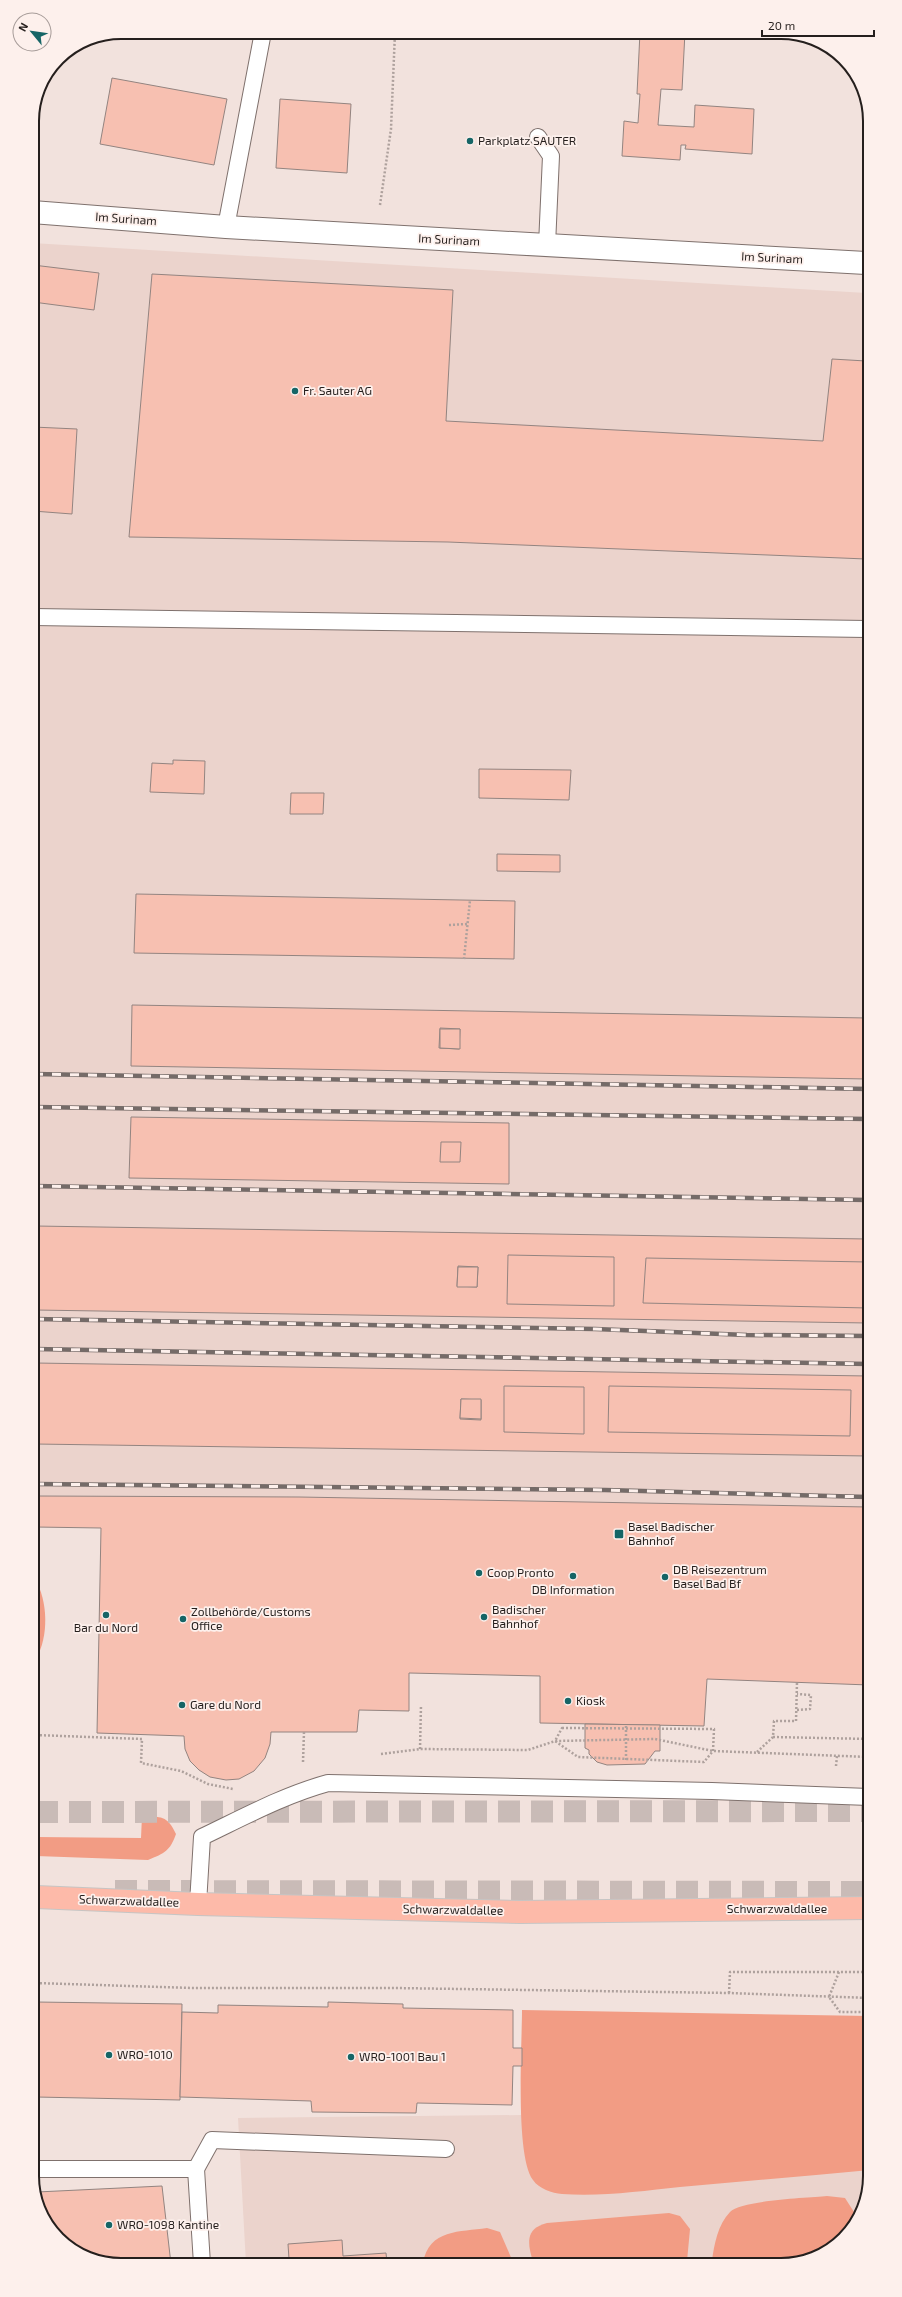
<svg xmlns="http://www.w3.org/2000/svg" width="902" height="2297" viewBox="0 0 902 2297" font-family="'Exo 2',sans-serif">
<rect width="100%" height="100%" fill="#f2e2dd"/>
<g fill="#ebd3cc">
<polygon points="32,243 866,293 868,1507 35,1496"/>
<polygon points="870,2016 870,2176 852,2230 809,2260 246,2264 238,2118 521,2115 522,2066"/>
</g>
<g fill="#f29c84">
<path d="M35,1579C48,1601 49,1636 36,1659Z"/>
<path d="M142,1816C161,1817 167,1815 176,1834C170,1851 165,1853 148,1860L36,1856V1837L141,1838Z"/>
<path d="M522,2010L870,2016V2170C807,2176 743,2181 680,2187C642,2191 600,2197 562,2194C552,2193 539,2189 533,2180C515,2156 522,2045 522,2010Z"/>
<path d="M827,2196L845,2198L854,2212L855,2220L852,2230L809,2260L712,2261C714,2245 718,2224 730,2212C741,2200 808,2198 827,2196Z"/>
<path d="M669,2213L680,2216L690,2229L687,2261L533,2262C528,2244 524,2229 547,2223Z"/>
<path d="M487,2228L500,2232L513,2262L423,2263C429,2229 460,2232 487,2228Z"/>
</g>
<g fill="#f7c0b1" stroke="#938480">
<polygon points="640,32 685,32 682,90 661,89 658,125 694,127 695,105 754,109 752,154 685,149 686,145 681,145 680,160 622,156 624,121 638,123 640,94 637,94"/>
<polygon points="112,78 227,99 214,165 100,144"/>
<polygon points="280,99 351,104 347,173 276,168"/>
<polygon points="33,265 99,273 94,310 33,302"/>
<polygon points="152,274 453,290 446,421 823,441 832,359 866,361 866,559 448,542 129,537"/>
<polygon points="33,427 77,429 72,514 33,511"/>
<polygon points="173,760 205,761 204,794 150,792 152,763 173,764"/>
<polygon points="479,769 571,770 569,800 479,798"/>
<polygon points="291,793 324,793 323,814 290,814"/>
<polygon points="497,854 560,855 560,872 497,871"/>
<polygon points="136,894 515,901 514,959 134,953"/>
<polygon points="132,1005 867,1018 868,1079 131,1066"/>
<polygon points="440,1028 460,1029 459,1049 439,1048"/>
<polygon points="440,1029 460,1029 460,1049 440,1048"/>
<polygon points="131,1117 509,1123 509,1184 129,1178"/>
<polygon points="441,1142 461,1142 460,1162 440,1162"/>
<polygon points="35,1226 868,1239 868,1323 35,1310"/>
<polygon points="508,1255 614,1257 614,1306 507,1304"/>
<polygon points="646,1258 868,1262 868,1308 643,1303"/>
<polygon points="458,1266 478,1267 477,1287 457,1286"/>
<polygon points="458,1267 478,1267 477,1287 457,1287"/>
<polygon points="35,1363 868,1376 868,1456 35,1444"/>
<polygon points="504,1386 584,1387 584,1434 504,1432"/>
<polygon points="609,1386 851,1390 850,1436 608,1432"/>
<polygon points="461,1399 481,1400 481,1420 460,1419"/>
<polygon points="461,1399 481,1399 481,1419 460,1418"/>
<polygon points="35,1496 299,1497 868,1507 869,1685 707,1679 704,1726 540,1723 540,1676 409,1673 409,1711 359,1710 357,1732 271,1732 270,1744 265,1758 254,1771 239,1779 226,1780 210,1777 199,1770 190,1761 185,1749 184,1736 97,1733 101,1528 35,1527"/>
<polygon points="585,1724 660,1725 660,1751 655,1751 645,1764 607,1765 597,1762 589,1754 589,1750 585,1748"/>
<polygon points="36,2002 182,2004 180,2100 36,2097"/>
<polygon points="328,2002 403,2004 403,2008 513,2010 513,2048 522,2048 522,2066 513,2066 512,2105 417,2103 416,2113 312,2112 311,2101 180,2097 182,2012 218,2013 218,2005 328,2007"/>
<polygon points="162,2186 171,2264 115,2265 67,2246 37,2204 37,2192"/>
<polygon points="342,2240 343,2256 386,2253 387,2263 246,2264 246,2262 289,2259 288,2244"/>
</g>
<g fill="none" stroke-linecap="round" stroke-linejoin="round">
<g stroke="#c9bbb7" stroke-width="22" stroke-dasharray="22 11" stroke-linecap="butt">
<polyline points="36,1812 869,1811"/>
<polyline points="115,1891 869,1892"/>
</g>
<g stroke="#7f716d" stroke-width="18">
<g id="lane">
<polyline points="538,137 551,156 547,245"/>
<polyline points="226,227 263,32"/>
<polyline points="33,617 867,629"/>
<path d="M198,1904L202,1837C244,1817 284,1795 328,1783L712,1791L869,1797"/>
<polyline points="37,2169 196,2169 202,2264"/>
<polyline points="196,2169 212,2140 446,2149"/>
</g>
</g>
<g stroke="#7f716d" stroke-width="24">
<polyline id="street" points="32,212 226,227 866,263"/>
</g>
<g stroke="#c6c5c4" stroke-width="24">
<polyline id="primary" points="36,1897 198,1904 520,1912 869,1908"/>
</g>
<g stroke="#aea19d" stroke-width="2.5" stroke-dasharray="2 2" stroke-linecap="butt">
<polyline points="380,205 391,129 395,32"/>
<polyline points="449,925 468,924"/>
<polyline points="464,959 470,900"/>
<polyline points="797,1710 810,1709 811,1695 797,1694"/>
<polygon points="562,1728 714,1729 713,1751 704,1762 578,1757 555,1741"/>
<polyline points="36,1735 142,1739 141,1763 181,1771 208,1784 233,1789"/>
<polyline points="773,1737 869,1739"/>
<polyline points="420,1749 421,1705"/>
<polyline points="757,1752 773,1737 774,1721 796,1721 797,1682"/>
<polyline points="381,1754 420,1749 528,1750 555,1741 655,1739 713,1751 869,1757"/>
<polyline points="626,1760 626,1725"/>
<polyline points="303,1762 304,1732"/>
<polyline points="836,1766 837,1756"/>
<polyline points="839,1972 829,1997 840,2012 870,2012"/>
<polyline points="36,1983 192,1988 394,1988 729,1993 870,1998"/>
<polyline points="729,1993 730,1972 870,1972"/>
</g>
<use href="#lane" stroke="#fff" stroke-width="16"/>
<use href="#street" stroke="#fff" stroke-width="22"/>
<use href="#primary" stroke="#fdbaa9" stroke-width="22"/>
<g stroke="#756b68" stroke-width="4.5">
<g id="rail">
<polyline points="34,1074 868,1089"/>
<polyline points="34,1107 868,1119"/>
<polyline points="34,1186 868,1200"/>
<polyline points="35,1319 595,1329 747,1335 868,1336"/>
<polyline points="35,1349 868,1364"/>
<polyline points="35,1484 605,1490 868,1497"/>
</g>
</g>
<use href="#rail" stroke="#fdf0ec" stroke-width="3" stroke-dasharray="9" stroke-linecap="butt"/>
</g>
<g fill="#166566" stroke="#fdf0ec" stroke-width="1.5">
<circle cx="470" cy="141" r="4"/>
<circle cx="295" cy="391" r="4"/>
<rect x="614" y="1529" width="10" height="10" rx="2"/>
<circle cx="479" cy="1573" r="4"/>
<circle cx="573" cy="1576" r="4"/>
<circle cx="665" cy="1577" r="4"/>
<circle cx="106" cy="1615" r="4"/>
<circle cx="484" cy="1617" r="4"/>
<circle cx="183" cy="1619" r="4"/>
<circle cx="568" cy="1701" r="4"/>
<circle cx="182" cy="1705" r="4"/>
<circle cx="109" cy="2055" r="4"/>
<circle cx="351" cy="2057" r="4"/>
<circle cx="109" cy="2225" r="4"/>
</g>
<g text-anchor="middle" stroke-width="3.5" stroke-linejoin="round" paint-order="stroke">
<g font-size="12" fill="#251f1d" stroke="#fdf0ec" text-anchor="start">
<text x="478" y="145">Parkplatz SAUTER</text>
<text x="303" y="395">Fr. Sauter AG</text>
<text x="628" y="1531">Basel Badischer<tspan x="628" dy="14">Bahnhof</tspan></text>
<text x="673" y="1574">DB Reisezentrum<tspan x="673" dy="14">Basel Bad Bf</tspan></text>
<text x="487" y="1577">Coop Pronto</text>
<text x="573" y="1594" text-anchor="middle">DB Information</text>
<text x="492" y="1614">Badischer<tspan x="492" dy="14">Bahnhof</tspan></text>
<text x="191" y="1616">Zollbehörde/Customs<tspan x="191" dy="14">Office</tspan></text>
<text x="106" y="1632" text-anchor="middle">Bar du Nord</text>
<text x="576" y="1705">Kiosk</text>
<text x="190" y="1709">Gare du Nord</text>
<text x="117" y="2059">WRO-1010</text>
<text x="359" y="2061">WRO-1001 Bau 1</text>
<text x="117" y="2229">WRO-1098 Kantine</text>
</g>
<g font-size="12" fill="#251f1d" stroke="#fdf0ec">
<text transform="translate(126 219) rotate(4)" y="4">Im Surinam</text>
<text transform="translate(449 240) rotate(3)" y="4">Im Surinam</text>
<text transform="translate(772 258) rotate(3)" y="4">Im Surinam</text>
<text transform="translate(129 1901) rotate(2)" y="4">Schwarzwaldallee</text>
<text x="777" y="1913">Schwarzwaldallee</text>
<text transform="translate(453 1910) rotate(1)" y="4">Schwarzwaldallee</text>
</g>
</g>
<path d="M0 0H902V2297H0ZM121 39H781A82 82 0 0 1 863 121V2176A82 82 0 0 1 781 2258H121A82 82 0 0 1 39 2176V121A82 82 0 0 1 121 39Z" fill="#fdf0ec" fill-rule="evenodd"/>
<path fill="none" stroke="#251f1d" stroke-width="2" d="M121 39H781A82 82 0 0 1 863 121V2176A82 82 0 0 1 781 2258H121A82 82 0 0 1 39 2176V121A82 82 0 0 1 121 39Z"/>
<g transform="translate(32 32) rotate(299)"><circle r="19" fill="#fdf0ec" stroke="#a79c99"/>
<path d="M0-3L7 15L0 10L-7 15Z" fill="#166566"/>
<text y="-6" font-size="11" font-weight="bold" text-anchor="middle" fill="#251f1d">N</text>
</g>
<path d="M762 30v6h112v-6" fill="none" stroke="#251f1d" stroke-width="2"/>
<text x="768" y="30" font-size="12" fill="#251f1d" stroke="#fdf0ec" stroke-width="3" paint-order="stroke">20 m</text>
</svg>
